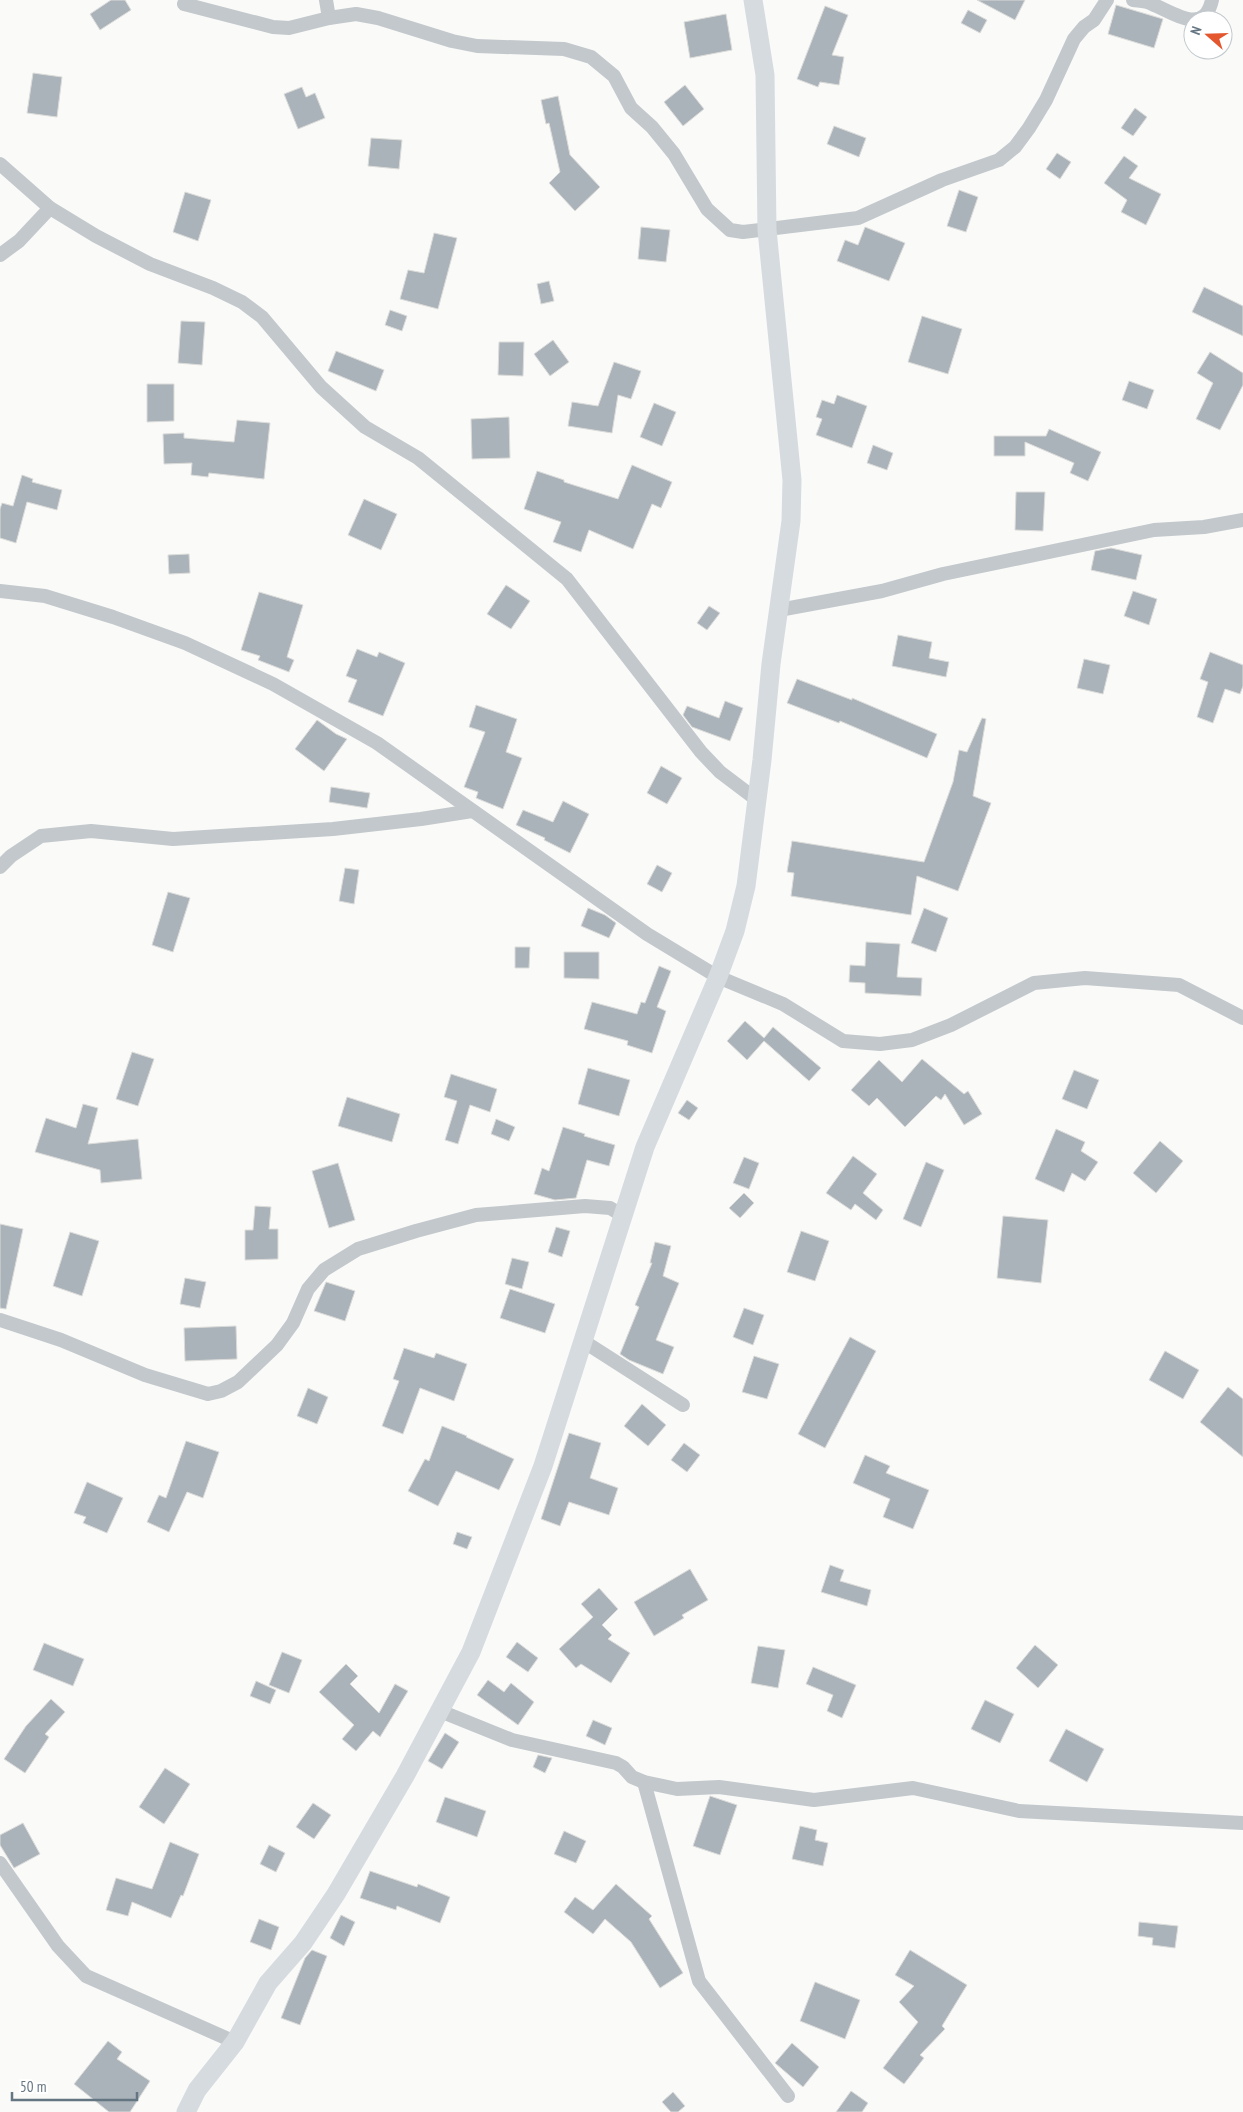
<svg xmlns="http://www.w3.org/2000/svg" width="1243" height="2112" viewBox="0 0 1243 2112" font-family="'PT Sans Narrow',sans-serif">
<rect width="100%" height="100%" fill="#fafaf8"/>
<g fill="#aab3b9" stroke="#dcdcda">
<polygon points="111,0 125,0 131,10 100,30 90,14"/>
<polygon points="977,0 1025,0 1015,20"/>
<polygon points="1116,5 1163,19 1154,48 1108,34"/>
<polygon points="825,6 848,15 832,55 844,57 839,85 820,82 818,87 797,79"/>
<polygon points="968,10 987,20 980,33 961,23"/>
<polygon points="726,14 732,50 690,58 684,22"/>
<polygon points="33,73 62,77 57,117 27,113"/>
<polygon points="685,85 704,109 683,126 664,102"/>
<polygon points="302,87 306,97 315,93 325,118 298,129 284,94"/>
<polygon points="558,96 570,155 600,187 575,211 549,183 560,172 549,123 546,124 541,100"/>
<polygon points="1135,108 1147,117 1133,136 1121,128"/>
<polygon points="834,126 866,138 859,157 827,144"/>
<polygon points="371,138 402,140 399,169 368,166"/>
<polygon points="1057,153 1071,162 1060,179 1046,169"/>
<polygon points="1124,156 1138,166 1129,178 1161,194 1146,225 1121,212 1127,200 1104,183"/>
<polygon points="959,190 978,197 966,232 947,226"/>
<polygon points="185,192 211,200 198,241 173,232"/>
<polygon points="641,227 670,230 666,262 638,259"/>
<polygon points="865,227 905,243 889,281 837,261 845,240 858,245"/>
<polygon points="434,233 457,238 438,309 400,299 408,270 424,273"/>
<polygon points="549,281 554,301 541,304 537,284"/>
<polygon points="1204,287 1243,306 1243,336 1192,312"/>
<polygon points="390,310 407,316 402,331 385,325"/>
<polygon points="922,316 962,329 948,374 908,362"/>
<polygon points="181,321 205,322 202,365 178,363"/>
<polygon points="553,340 569,362 550,376 534,354"/>
<polygon points="499,342 524,342 523,376 498,375"/>
<polygon points="336,351 384,370 376,391 328,371"/>
<polygon points="1210,352 1243,373 1243,385 1220,430 1196,419 1213,383 1197,373"/>
<polygon points="614,362 641,371 631,399 618,395 612,433 568,426 572,402 598,406"/>
<polygon points="1129,381 1154,390 1147,409 1122,400"/>
<polygon points="147,384 174,384 174,421 147,422"/>
<polygon points="837,395 867,406 852,448 816,435 822,419 816,417 822,400 834,404"/>
<polygon points="654,403 676,412 662,446 640,437"/>
<polygon points="509,417 510,458 472,459 471,419"/>
<polygon points="237,420 270,423 264,479 209,473 208,477 191,475 192,463 164,464 163,434 184,433 184,438 234,442"/>
<polygon points="1049,429 1101,452 1088,481 1070,473 1074,463 1025,442 1025,456 994,456 994,436 1046,436"/>
<polygon points="873,445 893,453 887,470 867,463"/>
<polygon points="632,465 672,482 661,508 652,504 633,549 589,530 581,552 553,542 561,522 524,509 537,471 564,480 564,482 618,499"/>
<polygon points="22,475 33,479 32,482 62,490 57,510 27,502 16,543 0,538 0,509 2,503 13,506"/>
<polygon points="1016,492 1045,492 1043,531 1015,530"/>
<polygon points="364,499 397,514 381,550 348,535"/>
<polygon points="1111,548 1142,555 1136,580 1091,570 1095,551"/>
<polygon points="189,554 190,573 169,574 168,555"/>
<polygon points="506,585 530,601 511,629 487,614"/>
<polygon points="1133,591 1157,599 1149,625 1124,616"/>
<polygon points="259,592 303,605 287,657 294,660 289,672 258,660 260,656 241,650"/>
<polygon points="709,606 720,613 707,630 697,623"/>
<polygon points="898,635 932,642 929,658 949,662 946,677 892,666"/>
<polygon points="357,649 377,657 379,652 405,663 383,716 348,702 357,680 346,676"/>
<polygon points="1210,652 1243,665 1243,686 1240,694 1225,689 1213,723 1197,717 1208,682 1200,679"/>
<polygon points="1084,659 1110,665 1103,694 1077,688"/>
<polygon points="797,679 852,700 852,698 937,734 927,758 840,721 839,723 787,703"/>
<polygon points="725,701 743,708 730,741 692,727 683,715 687,706 719,718"/>
<polygon points="476,705 517,719 506,752 522,758 503,809 476,798 478,792 464,787 485,732 469,727"/>
<polygon points="982,718 986,719 973,796 991,803 958,891 917,876 911,915 791,896 794,873 787,872 792,841 924,862 953,782 959,750 967,752"/>
<polygon points="317,720 336,734 347,739 324,771 295,749"/>
<polygon points="661,766 682,778 667,804 647,793"/>
<polygon points="331,787 370,793 367,808 329,802"/>
<polygon points="563,801 589,814 570,853 544,840 545,838 516,825 523,810 553,822"/>
<polygon points="657,865 672,873 662,892 647,884"/>
<polygon points="345,868 359,870 354,904 339,901"/>
<polygon points="168,892 190,898 173,952 152,945"/>
<polygon points="588,908 605,915 616,923 609,938 581,926"/>
<polygon points="924,908 948,918 936,952 911,943"/>
<polygon points="866,942 900,944 897,977 922,978 921,996 865,993 865,983 849,982 850,965 865,966"/>
<polygon points="515,947 530,947 529,968 515,968"/>
<polygon points="564,952 599,952 599,979 564,978"/>
<polygon points="659,966 671,971 657,1007 666,1011 652,1053 627,1045 628,1041 584,1029 592,1002 637,1014 641,1002 645,1003"/>
<polygon points="745,1021 764,1038 773,1027 821,1068 809,1081 764,1041 747,1060 727,1041"/>
<polygon points="132,1052 154,1059 138,1106 116,1099"/>
<polygon points="922,1059 964,1094 968,1091 982,1114 964,1125 945,1094 941,1100 936,1096 905,1127 877,1098 869,1106 851,1090 879,1060 902,1082"/>
<polygon points="588,1068 630,1080 619,1116 578,1104"/>
<polygon points="1074,1070 1099,1080 1087,1109 1062,1099"/>
<polygon points="451,1074 497,1089 490,1112 470,1105 458,1144 445,1140 457,1101 444,1097"/>
<polygon points="347,1097 400,1114 392,1142 338,1126"/>
<polygon points="687,1100 698,1108 689,1120 678,1113"/>
<polygon points="83,1104 98,1108 88,1144 138,1139 142,1179 101,1183 100,1170 35,1152 46,1118 76,1128"/>
<polygon points="496,1119 515,1127 509,1141 491,1134"/>
<polygon points="563,1127 585,1134 584,1136 615,1145 609,1166 587,1160 576,1198 555,1200 534,1194 542,1168 549,1171"/>
<polygon points="1056,1129 1085,1142 1081,1151 1098,1162 1085,1181 1072,1173 1064,1192 1035,1179"/>
<polygon points="1160,1141 1183,1161 1156,1193 1133,1173"/>
<polygon points="853,1156 877,1174 863,1193 883,1210 876,1220 855,1204 851,1210 826,1193"/>
<polygon points="744,1157 759,1163 749,1189 733,1183"/>
<polygon points="926,1162 944,1170 921,1227 903,1219"/>
<polygon points="338,1163 355,1220 329,1228 312,1171"/>
<polygon points="744,1193 754,1203 740,1218 729,1208"/>
<polygon points="255,1206 271,1207 269,1229 278,1229 278,1259 245,1260 245,1230 253,1230"/>
<polygon points="1003,1216 1048,1220 1041,1283 997,1278"/>
<polygon points="0,1224 23,1229 6,1309 0,1308"/>
<polygon points="556,1227 570,1231 562,1257 548,1252"/>
<polygon points="801,1231 829,1241 815,1281 787,1272"/>
<polygon points="70,1232 99,1241 82,1296 53,1286"/>
<polygon points="655,1242 671,1246 663,1276 679,1283 656,1340 674,1347 663,1374 629,1360 620,1354 639,1307 635,1305 652,1263 650,1263"/>
<polygon points="512,1258 529,1262 522,1289 505,1284"/>
<polygon points="185,1278 206,1282 200,1308 180,1304"/>
<polygon points="326,1282 355,1291 345,1321 314,1311"/>
<polygon points="510,1289 555,1304 545,1333 500,1318"/>
<polygon points="744,1308 764,1315 753,1345 733,1337"/>
<polygon points="236,1326 237,1359 185,1361 184,1328"/>
<polygon points="850,1337 876,1351 825,1448 798,1434"/>
<polygon points="404,1348 434,1358 436,1353 467,1364 454,1401 420,1388 403,1434 382,1426 399,1381 393,1379"/>
<polygon points="1165,1351 1199,1370 1183,1399 1149,1380"/>
<polygon points="754,1356 779,1364 767,1399 742,1392"/>
<polygon points="1228,1387 1243,1399 1243,1457 1200,1422"/>
<polygon points="308,1388 328,1397 317,1424 297,1416"/>
<polygon points="642,1404 666,1425 648,1446 624,1426"/>
<polygon points="442,1426 467,1436 466,1437 514,1459 499,1490 456,1471 438,1506 408,1491 425,1459 429,1461"/>
<polygon points="569,1433 601,1443 590,1478 618,1488 609,1515 569,1502 560,1526 541,1519"/>
<polygon points="186,1441 219,1452 203,1498 187,1492 169,1532 147,1522 159,1495 166,1498"/>
<polygon points="684,1443 700,1455 687,1472 671,1460"/>
<polygon points="865,1455 890,1466 886,1473 929,1490 913,1529 883,1517 890,1499 853,1483"/>
<polygon points="87,1482 123,1498 107,1533 83,1523 86,1517 74,1513"/>
<polygon points="457,1532 472,1537 467,1549 453,1544"/>
<polygon points="830,1565 844,1570 840,1581 871,1590 867,1606 821,1592"/>
<polygon points="690,1569 708,1600 682,1615 684,1618 654,1636 634,1602"/>
<polygon points="599,1588 618,1609 602,1625 612,1635 608,1639 630,1653 611,1683 581,1664 576,1668 559,1649 593,1617 581,1604"/>
<polygon points="517,1642 538,1658 528,1672 506,1657"/>
<polygon points="44,1643 84,1659 73,1686 33,1670"/>
<polygon points="1035,1645 1058,1665 1038,1688 1016,1668"/>
<polygon points="758,1646 785,1650 778,1688 751,1683"/>
<polygon points="282,1652 302,1660 289,1693 269,1685"/>
<polygon points="346,1664 358,1676 350,1684 379,1713 395,1684 408,1691 380,1737 373,1731 356,1751 342,1739 354,1725 319,1692"/>
<polygon points="813,1667 856,1685 842,1718 827,1711 833,1695 806,1684"/>
<polygon points="488,1680 504,1692 511,1683 534,1702 518,1725 477,1695"/>
<polygon points="256,1681 276,1690 270,1704 250,1696"/>
<polygon points="51,1699 65,1712 45,1734 49,1737 25,1773 4,1759 26,1726"/>
<polygon points="985,1700 1014,1714 1000,1743 971,1729"/>
<polygon points="593,1720 612,1728 605,1745 586,1736"/>
<polygon points="1066,1729 1104,1749 1087,1782 1049,1761"/>
<polygon points="445,1733 459,1742 442,1769 428,1761"/>
<polygon points="538,1755 552,1758 545,1773 533,1767"/>
<polygon points="165,1768 190,1784 164,1824 139,1807"/>
<polygon points="710,1796 737,1805 720,1855 693,1846"/>
<polygon points="445,1797 486,1811 477,1837 436,1822"/>
<polygon points="313,1803 331,1815 314,1839 296,1827"/>
<polygon points="23,1823 40,1854 14,1868 0,1845 0,1835"/>
<polygon points="800,1826 817,1830 815,1840 828,1843 823,1866 792,1859"/>
<polygon points="564,1831 586,1841 576,1863 554,1854"/>
<polygon points="170,1842 199,1854 183,1896 181,1895 171,1918 132,1902 128,1916 106,1910 116,1878 152,1889"/>
<polygon points="269,1845 285,1853 276,1872 260,1864"/>
<polygon points="370,1871 417,1887 418,1884 450,1897 440,1923 397,1906 396,1910 360,1898"/>
<polygon points="616,1884 652,1916 649,1919 683,1973 660,1988 631,1942 605,1919 593,1934 564,1912 575,1897 593,1910"/>
<polygon points="341,1915 355,1922 344,1946 330,1938"/>
<polygon points="259,1919 279,1927 271,1950 250,1942"/>
<polygon points="1139,1922 1178,1926 1175,1948 1152,1945 1153,1938 1138,1936"/>
<polygon points="312,1950 327,1956 300,2025 281,2018 305,1958"/>
<polygon points="910,1950 967,1985 942,2026 945,2029 920,2055 924,2058 904,2084 883,2068 918,2022 899,2002 914,1986 895,1975"/>
<polygon points="815,1982 860,2000 845,2039 800,2021"/>
<polygon points="108,2041 122,2052 117,2059 150,2081 130,2112 109,2112 74,2084"/>
<polygon points="792,2043 819,2067 803,2087 775,2063"/>
<polygon points="851,2091 868,2103 862,2112 836,2112"/>
<polygon points="673,2092 685,2106 678,2112 671,2112 662,2102"/>
</g>
<g fill="none" stroke-linecap="round" stroke-linejoin="round">
<g stroke="#c3c8cc" stroke-width="14">
<polyline points="326,0 329,18"/>
<path d="M1133,0C1140,1 1147,1 1152,4C1174,13 1204,36 1212,0"/>
<polyline points="184,4 273,27 289,28 329,18 356,14 378,18 452,41 477,46 564,49 591,57 614,76 631,108 652,127 674,154 707,209 730,230 743,232 858,218 942,180 999,160 1015,147 1029,128 1046,100 1074,39 1084,27 1094,20 1107,0"/>
<polyline points="0,164 50,208 96,236 150,264 213,288 242,302 262,317 321,387 365,427 418,458 567,579 701,752 720,772 757,800"/>
<polyline points="0,255 19,241 50,208"/>
<polyline points="0,591 45,596 113,617 185,643 273,684 377,743 647,934 718,977 783,1004 843,1041 880,1044 912,1040 951,1025 1034,983 1085,978 1179,985 1243,1018"/>
<polyline points="779,610 882,591 943,574 1154,530 1204,527 1243,520"/>
<polyline points="0,867 11,856 41,836 91,831 173,839 333,829 421,819 472,811"/>
<polyline points="0,1320 61,1340 145,1375 208,1394 221,1391 238,1382 277,1345 293,1323 308,1289 324,1270 358,1249 416,1231 476,1215 585,1206 610,1208 622,1215"/>
<polyline points="583,1341 683,1405"/>
<polyline points="440,1711 512,1740 616,1763 623,1767 632,1777 644,1782 677,1789 719,1787 814,1800 913,1788 1019,1811 1243,1823"/>
<polyline points="644,1782 699,1981 788,2096"/>
<polyline points="0,1863 58,1946 86,1976 235,2042"/>
</g>
<polyline stroke="#d6dbdf" stroke-width="19" points="186,2112 197,2090 235,2042 268,1983 303,1943 336,1894 405,1776 471,1652 543,1466 645,1147 718,977 735,931 746,886 762,760 771,664 791,521 792,480 767,230 765,75 753,0"/>
</g>
<g transform="translate(1208 35) rotate(290)"><circle r="24" fill="#ffffff" stroke="#c1c8cd"/>
<path d="M0-4L9 19L0 12L-9 19Z" fill="#e4572e"/>
<text y="-8" font-size="14" font-weight="bold" text-anchor="middle" fill="#657683">N</text>
</g>
<path d="M12 2092v8h125v-8" fill="none" stroke="#657683" stroke-width="2.5"/>
<text x="20" y="2092" font-size="15" fill="#657683" stroke="#ffffff" stroke-width="4" paint-order="stroke">50 m</text>
</svg>
